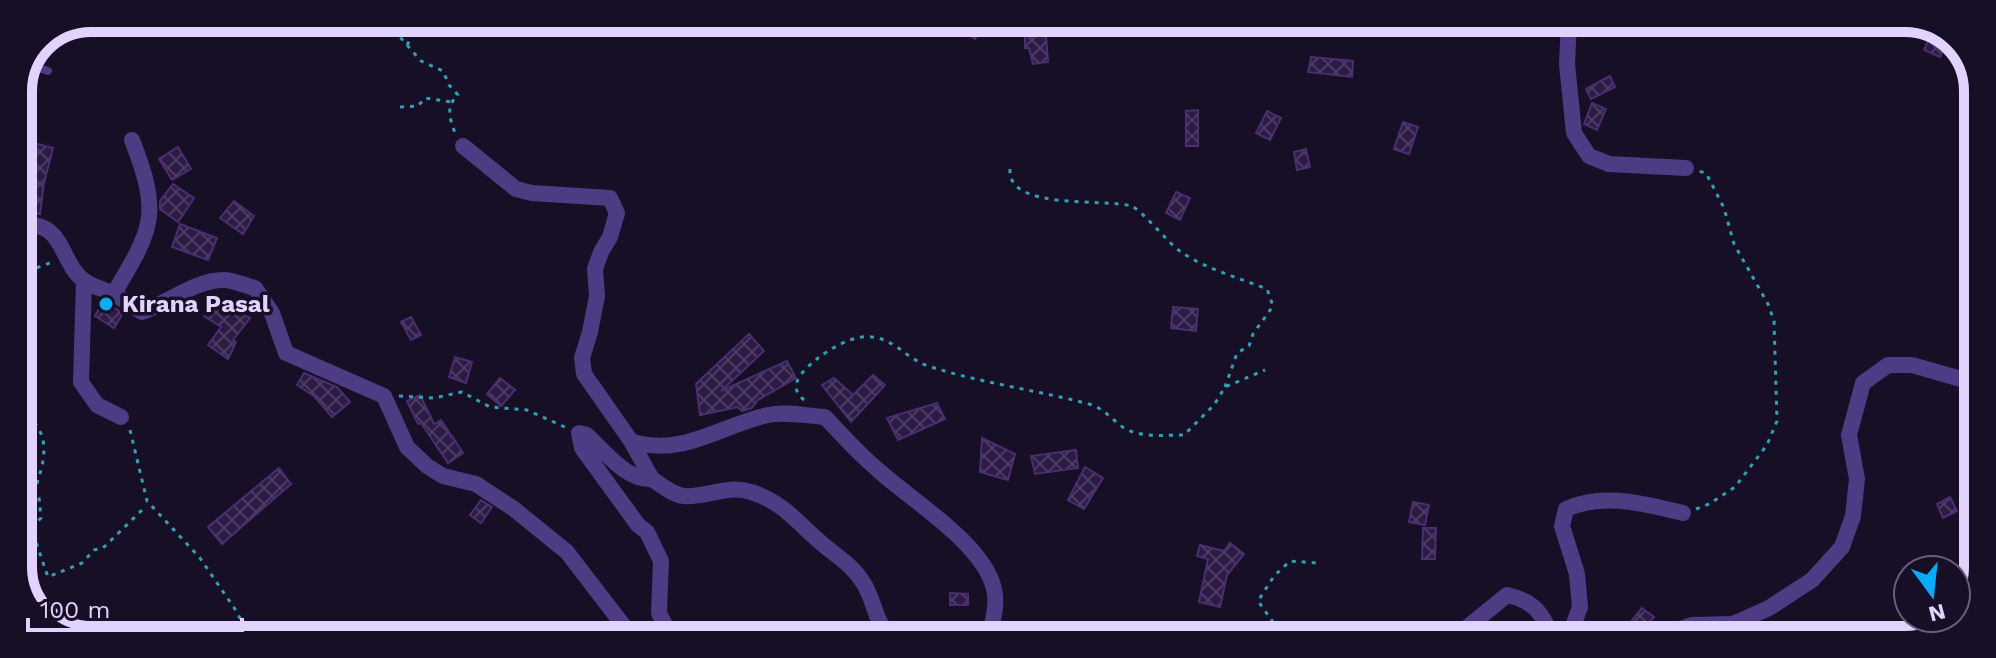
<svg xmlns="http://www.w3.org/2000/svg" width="1996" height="658" viewBox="0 0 1996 658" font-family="'Work Sans',sans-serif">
<defs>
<pattern id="building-cross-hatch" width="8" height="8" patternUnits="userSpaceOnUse" patternTransform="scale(2)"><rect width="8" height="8" fill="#2d1b45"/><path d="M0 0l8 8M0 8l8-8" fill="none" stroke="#4b3b61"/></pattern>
</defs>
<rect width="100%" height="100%" fill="#170f25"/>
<g fill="url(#building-cross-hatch)" stroke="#4a2e71" stroke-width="2">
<polygon points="964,19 987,19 975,39 960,28"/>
<polygon points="1038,19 1054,19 1046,36 1048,62 1033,64 1029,48 1025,48 1025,25 1035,26"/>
<polygon points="1934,27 1939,30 1942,43 1946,44 1940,57 1924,50"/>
<polygon points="53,34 63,43 37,60 32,58 40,39"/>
<polygon points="1311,57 1353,61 1352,77 1308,72"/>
<polygon points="1610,76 1615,87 1591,99 1586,89"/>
<polygon points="1592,103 1606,109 1597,130 1584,124"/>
<polygon points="1198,110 1198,146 1186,146 1186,111"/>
<polygon points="1267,111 1281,118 1270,140 1256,133"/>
<polygon points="1403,122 1418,127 1409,154 1394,149"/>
<polygon points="30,142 53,148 44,183 40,214 18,210 30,163 24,162"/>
<polygon points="178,147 191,169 172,180 159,159"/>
<polygon points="1306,149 1310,167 1297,170 1294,152"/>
<polygon points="173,184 194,198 178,222 160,209 160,201"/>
<polygon points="1176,192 1190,198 1180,220 1166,213"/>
<polygon points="234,201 254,216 243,234 220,218"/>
<polygon points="180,224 217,238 208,260 172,247"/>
<polygon points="216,298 250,318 233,340 236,342 228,359 208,345 221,327 204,316"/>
<polygon points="103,301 123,313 114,328 95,316"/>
<polygon points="1173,307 1198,309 1196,331 1171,328"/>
<polygon points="411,317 421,335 411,340 401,322"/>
<polygon points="749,334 764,351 721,391 787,361 796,378 758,400 752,408 742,411 738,407 700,415 696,384"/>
<polygon points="455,357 472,362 466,383 449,377"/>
<polygon points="304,373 337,387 350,402 332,417 314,396 297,385"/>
<polygon points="873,375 885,385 851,422 822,385 834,378 853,395"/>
<polygon points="500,378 515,390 501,406 487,394"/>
<polygon points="420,395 434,424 441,420 451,435 450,438 452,436 463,453 448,463 421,423 418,424 407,401"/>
<polygon points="937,403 945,419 898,440 887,418"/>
<polygon points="982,438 1015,454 1008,480 980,472"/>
<polygon points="1076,450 1078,468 1035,474 1031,456"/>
<polygon points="1085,467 1103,478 1084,509 1068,500"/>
<polygon points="279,468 291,484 222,544 208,527"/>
<polygon points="18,481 30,491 33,517 30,527 19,525"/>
<polygon points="1950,497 1957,511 1943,518 1937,504"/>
<polygon points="481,500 492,507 481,523 470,515"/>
<polygon points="1413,502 1429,505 1425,525 1409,522"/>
<polygon points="1423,528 1436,528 1435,559 1422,559"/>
<polygon points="1230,543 1244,554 1227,575 1220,607 1199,602 1208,559 1197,556 1200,545 1224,551"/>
<polygon points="950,593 968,594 968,605 950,605"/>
<polygon points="1642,608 1654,617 1635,640 1624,630"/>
</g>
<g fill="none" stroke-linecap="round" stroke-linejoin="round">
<g stroke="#31a0b5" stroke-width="3" stroke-dasharray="4 6" stroke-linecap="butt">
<path d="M378,18L392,28L421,61L443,71L449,85L458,95C445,107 450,119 455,133"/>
<polyline points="407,45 411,38 410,18"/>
<polyline points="400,107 418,106 425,98 451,102"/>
<path d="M1010,169C1007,211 1104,198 1131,206C1141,209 1168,243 1181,252C1206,269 1239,278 1267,289L1273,306L1253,334L1249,346L1237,353L1225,387"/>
<polyline points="18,275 52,262"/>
<polyline points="399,396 434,398 462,392 490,407 527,410 567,428"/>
<path d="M804,400C785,385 805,369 818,358C830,349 847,339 862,337C892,334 904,358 928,366C981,383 1036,390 1089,404C1104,408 1112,420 1124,428C1141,438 1165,435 1184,435L1214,405L1225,387L1265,370"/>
<path d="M18,411C25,416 34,421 38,428C50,446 41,473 34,491L39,498L41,518L32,527V531L48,577L82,563L94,550L103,548L142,510"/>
<polyline points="130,430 147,501 200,558 237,612 249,638"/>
<polyline points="1696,509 1709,504 1735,487 1767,445 1777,421 1774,321 1768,304 1734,244 1724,208 1706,173 1698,171"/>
<polyline points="1285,639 1258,601 1274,576 1290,561 1317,563"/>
</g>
<polyline stroke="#4d3b83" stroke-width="8" points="29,65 48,71"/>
<g stroke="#4d3b83" stroke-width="16">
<polyline points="1569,20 1567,64 1574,133 1589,156 1609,164 1686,168"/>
<polyline points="463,146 516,189 532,193 610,198 617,213 610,237 601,252 595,269 597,296 590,332 582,358 584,374 631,441 652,479"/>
<path d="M18,226C67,218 58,264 86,282C95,288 106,289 115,295C125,300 133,307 142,312C168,303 195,280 224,280C234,280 245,286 255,288L272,313L286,353L384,396L407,447L427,466L443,476L476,484L514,509L567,552L633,638"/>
<polyline points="84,281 81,382 97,405 121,417"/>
<path d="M114,293C153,228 161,214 132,140"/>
<path d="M631,441C681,458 721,425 768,415C786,411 807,416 825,417C842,435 859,454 878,470C911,500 984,544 994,589C998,605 992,623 989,639"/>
<path d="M668,638V631L659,613L661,561L647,532L638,525L582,448L579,433L587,435C604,451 627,481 652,479C661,485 673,495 684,496C706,498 728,484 751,492C783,502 797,522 820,542C836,556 853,565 864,584C875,602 875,623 892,639"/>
<polyline points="919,639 962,635 970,639"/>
<path d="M1440,639L1464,630L1507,595C1534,601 1544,614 1552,639"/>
<path d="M1562,640L1572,629L1580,607L1577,574L1562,526L1566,509C1604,492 1644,504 1683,513"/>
<polyline points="1664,640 1668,633 1692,625 1733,624 1769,608 1812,580 1842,547 1853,516 1857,479 1849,435 1863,383 1888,365 1912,365 1961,379 1976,368"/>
</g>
</g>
<circle fill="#04acfa" stroke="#170f25" stroke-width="3" cx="106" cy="304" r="8"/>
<g text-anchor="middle" stroke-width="7" stroke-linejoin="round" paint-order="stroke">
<g font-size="24" font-weight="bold" fill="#e2d3fe" stroke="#170f25" text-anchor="start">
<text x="122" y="312">Kirana Pasal</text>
</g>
</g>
<path d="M0 0H1996V658H0ZM91 32H1905A59 59 0 0 1 1964 91V567A59 59 0 0 1 1905 626H91A59 59 0 0 1 32 567V91A59 59 0 0 1 91 32Z" fill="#170f25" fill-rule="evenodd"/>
<path fill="none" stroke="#e2d3fe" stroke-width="10" d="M91 32H1905A59 59 0 0 1 1964 91V567A59 59 0 0 1 1905 626H91A59 59 0 0 1 32 567V91A59 59 0 0 1 91 32Z"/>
<g transform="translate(1932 594) rotate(165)"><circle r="38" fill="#170f25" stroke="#685d7c" stroke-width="2"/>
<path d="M0-6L14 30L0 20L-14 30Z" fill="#04acfa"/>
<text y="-12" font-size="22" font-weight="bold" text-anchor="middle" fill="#e2d3fe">N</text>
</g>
<path d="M28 618v12h214v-12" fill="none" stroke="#e2d3fe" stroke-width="4"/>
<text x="40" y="618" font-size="24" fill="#e2d3fe" stroke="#170f25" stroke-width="6" paint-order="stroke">100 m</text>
</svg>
